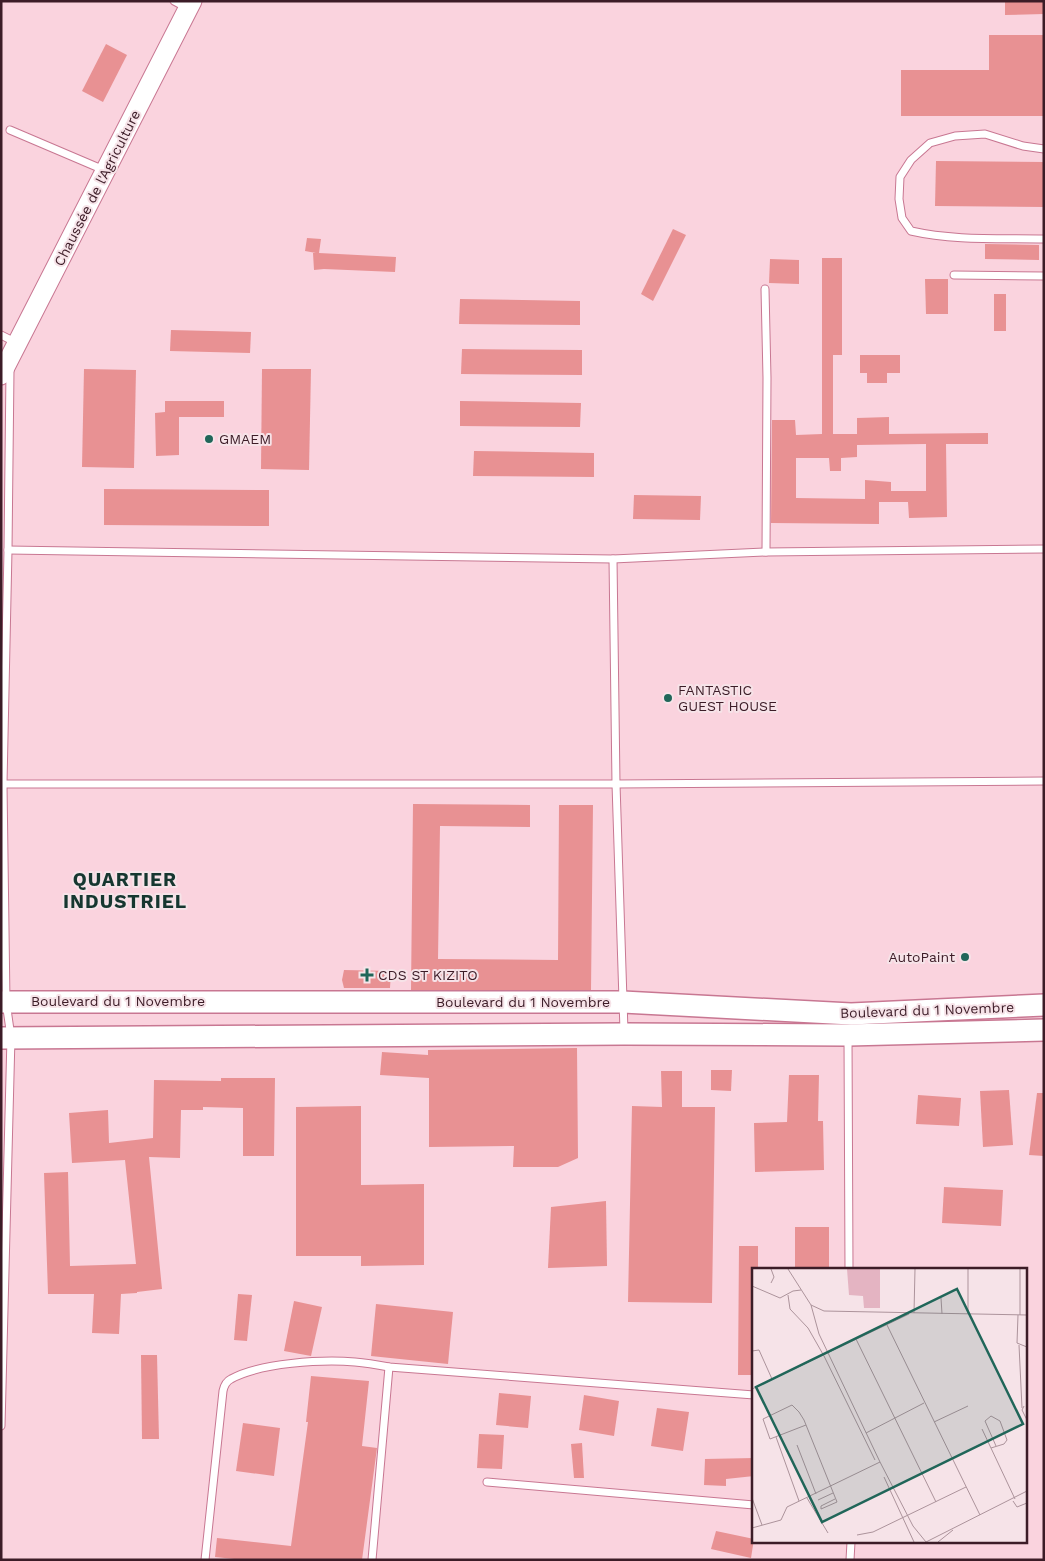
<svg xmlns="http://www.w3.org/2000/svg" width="1045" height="1561" viewBox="0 0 1045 1561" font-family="'Work Sans',sans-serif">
<rect width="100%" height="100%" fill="#f6e3e8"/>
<path fill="#fad3de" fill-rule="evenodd" d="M1,1H1044V1560H1ZM754,1270H1026V1542H754Z"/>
<g fill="#e89193" fill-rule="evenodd">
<polygon points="1005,1 1044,1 1044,14 1005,15"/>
<polygon points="989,35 1044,35 1044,116 901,116 901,70 989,70"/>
<polygon points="106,44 127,55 103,102 82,91"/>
<polygon points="936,161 1044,162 1044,207 935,206"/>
<polygon points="673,229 686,235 653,301 641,294"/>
<polygon points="307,238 321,239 319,253 396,257 395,272 324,269 314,270 313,253 316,253 305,251"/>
<polygon points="985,244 1039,245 1039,260 985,259"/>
<path d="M822,258H842V355H833V434H857V418L889,417V434L988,433V444H946L947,517L909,518L908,502H879V524L771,523L772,420H795L796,435L822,434ZM926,444V491H891V482L865,480V499L796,498V458H829L830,471H841V458L857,457V445Z"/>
<polygon points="770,259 799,260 799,284 769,283"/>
<polygon points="925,279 948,279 948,314 926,314"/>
<rect x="994" y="294" width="12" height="37"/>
<polygon points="460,299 580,301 580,325 459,324"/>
<polygon points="171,330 251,332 250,353 170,351"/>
<polygon points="462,349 582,350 582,375 461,374"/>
<polygon points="860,355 900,355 900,373 887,373 887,383 867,383 867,373 860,373"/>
<polygon points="84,369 136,370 134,468 82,467"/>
<polygon points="262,369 311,369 309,470 261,469"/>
<polygon points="165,401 224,401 224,417 179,417 179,455 156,456 155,413 165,412"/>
<polygon points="460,401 581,403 580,427 460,426"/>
<polygon points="474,451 594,453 594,477 473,476"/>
<polygon points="104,489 269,490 269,526 104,525"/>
<polygon points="634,495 701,496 700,520 633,519"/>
<polygon points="413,804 530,805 530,827 440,826 438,959 558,960 559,805 593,805 591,990 411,990"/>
<polygon points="344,970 391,971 390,988 344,988 342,980"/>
<polygon points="577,1048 578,1158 558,1167 513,1167 514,1146 429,1147 429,1078 380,1075 382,1052 428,1055 428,1050"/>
<polygon points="711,1070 732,1070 731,1091 711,1090"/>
<polygon points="661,1071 682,1071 682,1107 715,1107 712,1303 628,1302 632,1106 662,1107"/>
<polygon points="789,1075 819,1075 818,1121 823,1121 824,1170 755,1172 754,1123 787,1122"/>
<polygon points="221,1078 275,1078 274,1156 243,1156 243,1108 203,1107 203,1110 181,1110 180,1158 149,1157 162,1289 137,1292 137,1293 121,1294 119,1334 92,1333 94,1294 48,1294 44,1173 68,1172 70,1266 136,1264 125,1160 72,1163 69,1113 108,1110 109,1143 153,1138 154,1080 221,1081"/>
<polygon points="1009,1090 1013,1145 983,1147 980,1091"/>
<polygon points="1037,1093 1044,1093 1044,1156 1029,1155"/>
<polygon points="918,1095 961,1098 959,1126 916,1124"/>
<polygon points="361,1106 361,1185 424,1184 424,1265 361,1266 361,1256 296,1256 296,1107"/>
<polygon points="944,1187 1003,1190 1001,1226 942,1223"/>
<polygon points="606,1201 607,1266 548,1268 551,1207"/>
<rect x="795" y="1227" width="34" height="43"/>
<polygon points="739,1246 758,1246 758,1270 754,1270 754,1375 738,1375"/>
<polygon points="238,1294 252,1295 247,1341 234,1340"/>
<polygon points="294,1301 322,1307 311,1356 284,1351"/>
<polygon points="376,1304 453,1312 448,1364 371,1356"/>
<polygon points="141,1355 157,1355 159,1439 142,1439"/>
<polygon points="311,1376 369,1381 362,1446 377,1448 362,1560 244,1560 215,1557 217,1538 291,1546 308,1422 306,1422"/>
<polygon points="499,1393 531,1396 528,1428 496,1425"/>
<polygon points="584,1395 619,1401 614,1436 579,1430"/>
<polygon points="657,1408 689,1412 683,1451 651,1446"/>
<polygon points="243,1423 280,1428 274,1476 236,1471"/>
<polygon points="479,1434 504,1435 502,1469 477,1468"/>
<polygon points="582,1443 584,1478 574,1478 571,1444"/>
<polygon points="754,1458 754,1476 726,1479 726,1486 704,1485 705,1459"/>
<polygon points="716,1531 754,1539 751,1558 711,1549"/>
</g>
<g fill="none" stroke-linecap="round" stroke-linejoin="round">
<g stroke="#c87792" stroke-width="9">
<g id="lane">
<polyline points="174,1 187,8"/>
<polyline points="10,130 104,170"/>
<path d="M1044,149L1023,146L985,134L955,136L930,143L911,160L900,177L899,199L902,218L911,231C955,241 999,238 1044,239"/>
<polyline points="954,275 1044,276"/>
<polyline points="765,289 767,378 766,552"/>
<polyline points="1,335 17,343"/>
<polyline points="8,550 613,559 766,552 1044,549"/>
<polyline points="613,559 616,784 624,1031"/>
<polyline points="3,784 616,784 1044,781"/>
<polyline points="848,1037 849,1270"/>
<polyline points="1,1426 11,1037 6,1002 3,784 8,550 10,370"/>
<polyline points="487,1482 754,1505"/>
<path d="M205,1560L223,1391C224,1386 227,1381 231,1379C259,1363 323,1359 355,1362C366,1363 378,1365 389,1367L754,1395"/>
<polyline points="372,1560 389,1367"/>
<polyline points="850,1560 851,1542"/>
</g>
</g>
<g stroke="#c87792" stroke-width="21">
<polyline id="secondary" points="1,375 192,1"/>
</g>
<g stroke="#c87792" stroke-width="24">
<g id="primary">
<polyline points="1,1002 623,1002 851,1014 1044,1005"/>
<polyline points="1,1038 624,1034 848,1035 1044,1030"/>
</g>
</g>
<use href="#lane" stroke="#fff" stroke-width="7"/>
<use href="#secondary" stroke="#fff" stroke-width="19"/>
<use href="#primary" stroke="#fff" stroke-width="21"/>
</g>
<g fill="#206659" stroke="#f6e3e8" stroke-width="2">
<circle cx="209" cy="439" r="5"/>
<circle cx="668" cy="698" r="5"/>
<circle cx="965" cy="957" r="5"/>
<path d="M364.5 967.5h5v5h5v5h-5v5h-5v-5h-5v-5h5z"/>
</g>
<g text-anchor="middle" stroke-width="4" stroke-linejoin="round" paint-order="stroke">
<g font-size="14" fill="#3c1c27" stroke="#f6e3e8">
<text transform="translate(97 188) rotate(-63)" y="5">Chaussée de l'Agriculture</text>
<text x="118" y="1006">Boulevard du 1 Novembre</text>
<text x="523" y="1007">Boulevard du 1 Novembre</text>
<text transform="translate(927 1010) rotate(-2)" y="5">Boulevard du 1 Novembre</text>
</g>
<g font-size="14" fill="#3c1c27" stroke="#f6e3e8" text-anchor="start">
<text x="219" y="444">GMAEM</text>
<text x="678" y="695">FANTASTIC<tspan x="678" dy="16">GUEST HOUSE</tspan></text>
<text x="955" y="962" text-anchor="end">AutoPaint</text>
<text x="378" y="980">CDS ST KIZITO</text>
</g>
<g font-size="19" font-weight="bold" letter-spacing="1" fill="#163730" stroke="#f6e3e8">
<text x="125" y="886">QUARTIER<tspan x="125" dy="22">INDUSTRIEL</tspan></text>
</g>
</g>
<g transform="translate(752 1268)">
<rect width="275" height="275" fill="#f6e3e8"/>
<path d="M95,1H128V40H112L111,28L97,27Z" fill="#e4b4c2"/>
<path fill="none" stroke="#ac939b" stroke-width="1" d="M36,1L59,37L67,66L128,194L161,258L174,274M216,1V46M268,1V47M19,15L22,9L19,1M0,18L28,30L41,23L49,22M36,27L38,41L56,60L72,88L123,192M189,30L190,46M59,37L72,43L275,47M162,45L163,1M266,47L265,75L275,79M135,57L228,247M104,71L184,234M267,77L270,140M0,83L7,82L20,111M0,121L157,46M272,138L270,142L275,152M182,154L216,138M54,157L18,171L11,151L40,137L47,144L52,152L85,234L69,241M230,161L263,231M114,165L172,135M24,169L47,233M45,177L64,226M239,180L252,176L255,172L248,153L239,148L233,153L244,178M132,209L162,274M0,230L10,257M55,230L76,265M66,232L81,225M261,233L265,239L275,235M69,241V238L83,231M0,260L29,252L35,239L128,194M105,267L121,264L214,219M174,274L275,223M186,274L201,262"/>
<path fill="#206659" fill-opacity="0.15" stroke="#206659" stroke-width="2.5" d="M205,21L271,156L70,254L4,119Z"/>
<rect width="275" height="275" fill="none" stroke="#3c1c27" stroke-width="2.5"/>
</g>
<rect width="1045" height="1561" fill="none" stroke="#3c1c27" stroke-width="5"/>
</svg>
